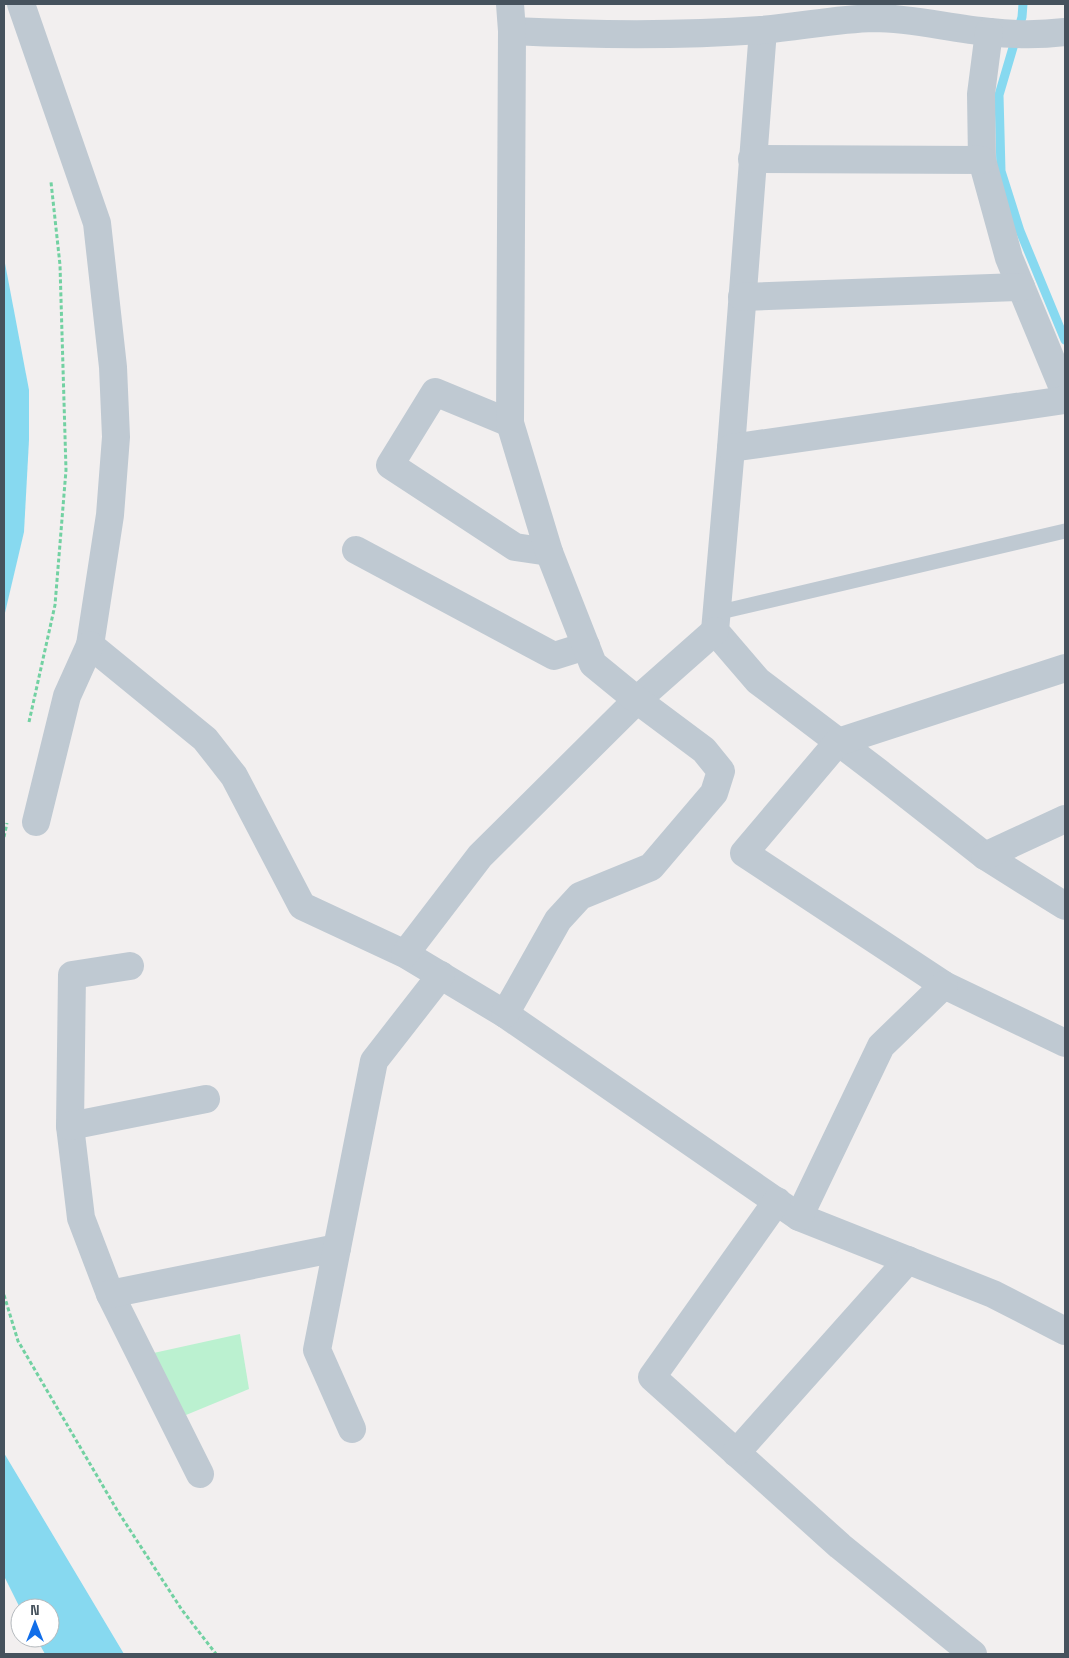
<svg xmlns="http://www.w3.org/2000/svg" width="1069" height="1658" viewBox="0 0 1069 1658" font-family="'Space Grotesk',sans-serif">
<rect width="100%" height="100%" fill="#f2efef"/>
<polygon fill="#bbf1d0" points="240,1334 249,1389 186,1415 149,1354"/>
<g fill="#87d9f0">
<polygon points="4,258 29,390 29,440 24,532 4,617"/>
<polygon points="4,1453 124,1654 45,1654 36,1638 50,1638 50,1608 20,1608 4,1576"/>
</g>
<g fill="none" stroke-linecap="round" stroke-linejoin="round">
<polyline stroke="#87d9f0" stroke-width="9" points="1023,4 1022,17 999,95 1001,171 1020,231 1065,340"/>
<g stroke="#72d1a2" stroke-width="3" stroke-dasharray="4 2.5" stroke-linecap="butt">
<polyline points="29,722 55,605 66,470 60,265 51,182"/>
<polyline points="4,837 7,823"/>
<polyline points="4,1295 18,1341 117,1510 182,1610 216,1654"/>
</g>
<polyline stroke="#bfc9d2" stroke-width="15" points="716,613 1065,531"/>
<g stroke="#bfc9d2" stroke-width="28">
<polyline points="21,4 97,223 113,367 116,437 110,515 90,645 205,739 234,776 302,906 405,954 505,1014 799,1217 993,1294 1065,1331"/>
<polyline points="763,30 731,448 715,631 758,681 878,772 985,856 1065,906"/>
<path d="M512,31C596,35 678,36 761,30C799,27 836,19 874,18C914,18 951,29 990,32C1016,35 1040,35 1065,32"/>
<polyline points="989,32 981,94 982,160 1009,258 1065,393"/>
<polyline points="752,159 982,160"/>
<polyline points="742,297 1021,287"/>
<polyline points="510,423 435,392 390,465 515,547 549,552"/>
<polyline points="731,448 1065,400"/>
<polyline points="356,550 554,656 586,646"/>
<polyline points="1065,668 838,742 744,853 944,985 1065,1043"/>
<polyline points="36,822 67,696 90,645"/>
<polyline points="985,856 1065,819"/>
<polyline points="405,954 480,856 637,700 715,631"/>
<polyline points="130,966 72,975 70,1126 81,1218 110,1294 200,1474"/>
<polyline points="505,1014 558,920 580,896 651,867 714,793 721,771 704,750 637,700 593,664 549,552 510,423 512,31 510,4"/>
<polyline points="70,1126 206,1099"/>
<polyline points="777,1201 652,1377 840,1546 973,1654"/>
<polyline points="799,1217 881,1046 944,985"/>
<polyline points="110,1294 337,1248"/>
<polyline points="352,1429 317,1350 337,1248 374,1061 441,975"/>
<polyline points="736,1453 908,1260"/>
</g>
</g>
<rect width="1069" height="1658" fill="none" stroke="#46525d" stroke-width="10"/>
<g transform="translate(35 1623)"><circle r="24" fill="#ffffff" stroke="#b5babe"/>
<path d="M0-4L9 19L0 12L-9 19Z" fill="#116ee9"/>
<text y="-8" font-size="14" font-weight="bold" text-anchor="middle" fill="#46525d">N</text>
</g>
</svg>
